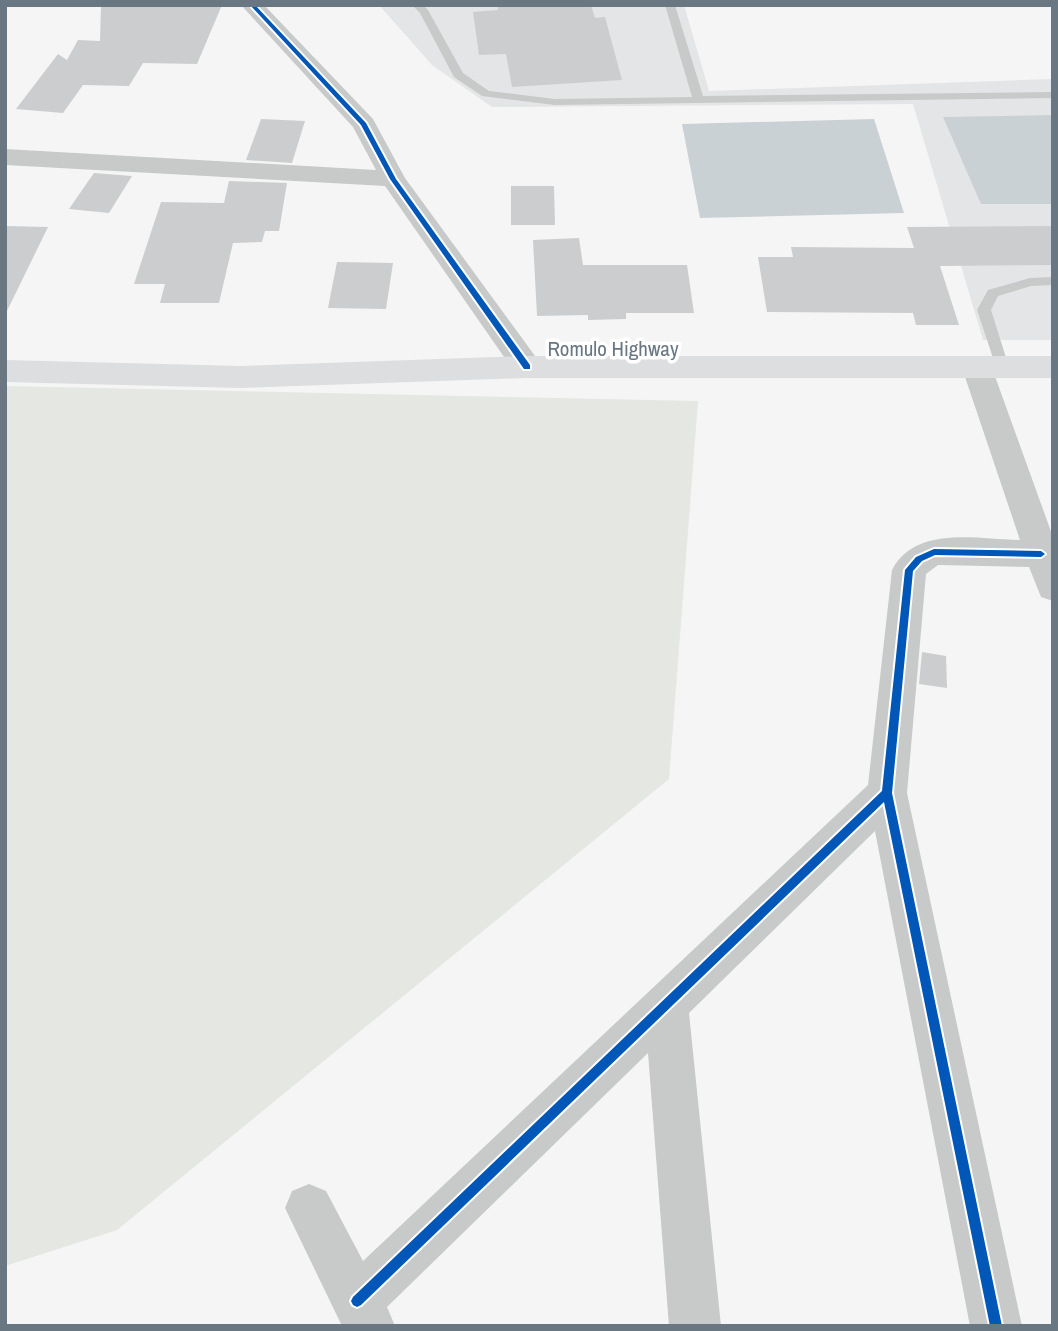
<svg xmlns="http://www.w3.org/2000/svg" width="1058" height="1331" viewBox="0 0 1058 1331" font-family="'Archivo Narrow',sans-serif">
<rect width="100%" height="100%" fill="#f5f5f5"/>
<polygon fill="#e4e5e6" points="379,5 684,5 709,91 1053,79 1053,340 983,340 913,104 492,107 432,65"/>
<polygon fill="#e4e7e2" points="5,386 698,401 669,779 117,1230 5,1266"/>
<g fill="#cad1d4">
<polygon points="1053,115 1053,204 981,204 943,117"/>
<polygon points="874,119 904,213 700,218 682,124"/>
</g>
<g fill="#cccdce">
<polygon points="101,5 222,5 197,64 143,63 129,86 83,85 63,113 16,109 58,54 67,60 78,40 100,41"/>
<polygon points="497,5 591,5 595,18 605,17 622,80 512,87 506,54 479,55 473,12 498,10"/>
<polygon points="261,119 305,121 292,163 246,160"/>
<polygon points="94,173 132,176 109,213 69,209"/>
<polygon points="229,181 287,183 279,231 265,231 262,242 233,243 219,303 160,303 165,284 134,284 161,202 224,203"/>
<polygon points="511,186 554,186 555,225 511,225"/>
<polygon points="5,226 48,227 5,315"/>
<polygon points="1053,226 1053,265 940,266 959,325 916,325 913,313 767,312 758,257 793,257 791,247 914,248 907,227"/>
<polygon points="579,238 583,265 687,265 694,313 626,313 626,319 588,320 588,315 537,316 533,240"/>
<polygon points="337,262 393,263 386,309 328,308"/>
<polygon points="922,652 946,656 947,688 919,684"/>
</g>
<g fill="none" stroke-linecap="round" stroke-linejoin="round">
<g fill="#c8caca" fill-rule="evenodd">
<polygon points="412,5 423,5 428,10 463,73 489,91 555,99 692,97 665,5 675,5 703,96 1053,92 1053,98 555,105 482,96 454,77 420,13"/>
<polygon points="1053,277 1053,285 1031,286 998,296 991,310 1009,367 1002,372 997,370 977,310 988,290 1030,278"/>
</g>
<g fill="#c8caca" fill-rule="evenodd">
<polygon points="241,5 264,5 373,119 405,178 538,360 542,367 538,374 527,377 516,374 385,186 5,165 5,149 376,170 353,127"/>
<path d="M977,358L988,361L992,368L1053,537V601L1041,597L1029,567L938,565L926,574L907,793L1022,1326H970L875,831L689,1013L721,1326H669L648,1053L387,1307L395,1326H342L285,1208L292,1191L309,1184L326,1191L363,1261L868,785L892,570C915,525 977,539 1020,540L962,368L966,361Z"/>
</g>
<polygon fill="#dddedf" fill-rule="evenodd" points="527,356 1053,356 1053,378 527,378 241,388 5,382 5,360 241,366"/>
<g stroke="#fff" stroke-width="4">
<g id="cycleway">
<polygon points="250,5 255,5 366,123 396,179 530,365 530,369 524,369 390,179 361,125"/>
<polygon points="934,549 1041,551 1045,554 1041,557 935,555 922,561 913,571 892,793 1002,1326 990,1326 884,802 361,1305 357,1307 353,1305 351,1301 353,1297 882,791 905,570 916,557"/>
</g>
</g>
<use href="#cycleway" fill="#0057b8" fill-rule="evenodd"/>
</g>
<g text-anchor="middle" stroke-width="7" stroke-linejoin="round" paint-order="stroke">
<g font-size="21" fill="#687782" stroke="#fff">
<text x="613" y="356">Romulo Highway</text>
</g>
</g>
<rect width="1058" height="1331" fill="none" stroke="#687782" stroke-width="14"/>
</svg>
